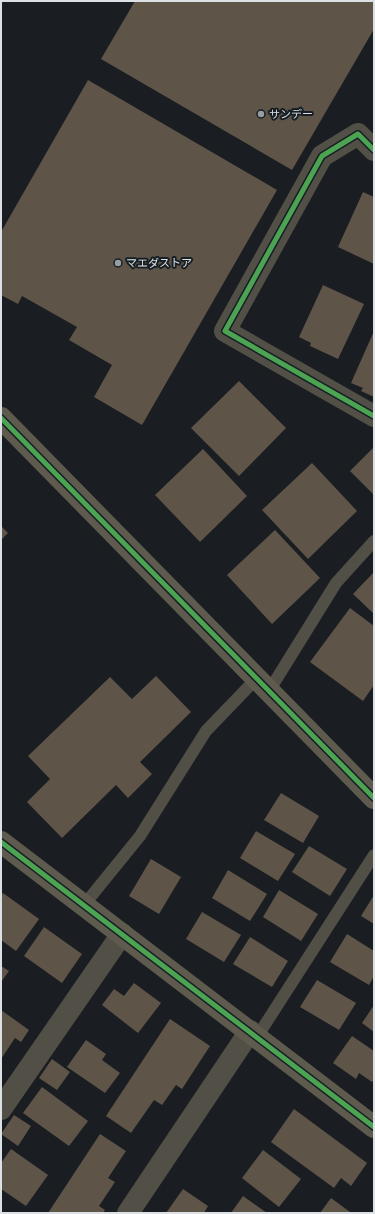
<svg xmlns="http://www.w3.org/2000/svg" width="375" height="1214" viewBox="0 0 375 1214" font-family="Roboto,'Noto Sans JP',sans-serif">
<rect width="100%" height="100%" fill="#1a1e22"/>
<g fill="#5e5447">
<polygon points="135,1 374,1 374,29 292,170 101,59"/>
<polygon points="88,80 277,190 142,425 94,397 112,365 69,340 77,327 22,296 18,304 1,295 1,232"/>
<polygon points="363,192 374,197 374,264 338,247"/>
<polygon points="323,285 364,304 338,359 310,346 311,343 299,337"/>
<polygon points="374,331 374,397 361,391 363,388 351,383"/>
<polygon points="239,381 286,428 239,476 191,428"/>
<polygon points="374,447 374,495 350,471"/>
<polygon points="203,449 247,496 200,542 155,495"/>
<polygon points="312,463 357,511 308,559 262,510"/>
<polygon points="1,526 8,533 1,540"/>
<polygon points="275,530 320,578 272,624 227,575"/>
<polygon points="374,572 374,614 353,594"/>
<polygon points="350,608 374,626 374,685 363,701 310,662"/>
<polygon points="156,676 191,712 140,762 152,774 128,798 116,785 62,838 27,802 50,779 28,756 110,677 132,699"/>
<polygon points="281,793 319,816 303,843 264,820"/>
<polygon points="256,831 295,854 278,881 240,858"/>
<polygon points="309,846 347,869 330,896 292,872"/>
<polygon points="151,859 181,877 159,914 129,896"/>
<polygon points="228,870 267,894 250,921 212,898"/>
<polygon points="279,890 318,914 301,941 263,917"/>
<polygon points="3,893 39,919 16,951 1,940 1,896"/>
<polygon points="374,895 374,924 361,916"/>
<polygon points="202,912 241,935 224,962 186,939"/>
<polygon points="44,927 82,954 62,983 24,956"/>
<polygon points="347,934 374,951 374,976 369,985 330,962"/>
<polygon points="250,937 288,961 272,987 233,964"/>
<polygon points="1,966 9,971 1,982"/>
<polygon points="317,980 356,1003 339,1030 300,1007"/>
<polygon points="134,983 161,1003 138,1033 102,1005 114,989 124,996"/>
<polygon points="374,1005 374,1032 362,1023"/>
<polygon points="1,1010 29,1030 21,1042 15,1038 1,1059"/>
<polygon points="170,1019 210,1046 182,1089 176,1085 162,1105 154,1100 131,1133 106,1116"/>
<polygon points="352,1036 374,1051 374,1079 372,1082 359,1073 356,1079 333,1063"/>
<polygon points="86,1040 106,1054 102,1060 120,1073 105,1093 67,1067"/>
<polygon points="52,1059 70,1072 57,1090 39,1078"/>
<polygon points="42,1087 88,1121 69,1146 23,1113"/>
<polygon points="294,1109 367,1163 351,1186 341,1178 334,1188 271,1142"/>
<polygon points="14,1115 31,1126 18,1146 1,1134"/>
<polygon points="100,1134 126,1151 108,1178 115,1182 99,1206 105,1210 103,1213 48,1213"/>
<polygon points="11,1149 48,1175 26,1206 1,1189 1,1163"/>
<polygon points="263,1150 301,1179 279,1207 242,1178"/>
<polygon points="183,1189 208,1206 204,1213 166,1213"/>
<polygon points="243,1196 267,1213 231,1213"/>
<polygon points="331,1198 350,1212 349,1213 320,1213"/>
</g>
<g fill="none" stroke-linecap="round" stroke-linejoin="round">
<g stroke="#524f46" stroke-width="12">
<polyline points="269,691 336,583 374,541"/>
<polyline points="84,905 140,836 206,731 257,678"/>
<polyline points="257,1037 374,855"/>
</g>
<g stroke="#524f46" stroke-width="22">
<polyline points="374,150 358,134 322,156 225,331 374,416"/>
<polyline points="1,1109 122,934"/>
<polyline points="128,1213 250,1031"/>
</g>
<g stroke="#5e5a4e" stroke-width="22">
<polyline points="1,418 374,798"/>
<polyline points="1,842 374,1127"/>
</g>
<g stroke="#171f25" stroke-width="8">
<g id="cycleway">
<polyline points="374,150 358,134 322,156 225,331 374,416"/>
<polyline points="1,418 374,798"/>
<polyline points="1,842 374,1127"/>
</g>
</g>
<use href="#cycleway" stroke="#4ca352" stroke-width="5"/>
</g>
<g fill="#979da1" stroke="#171f25" stroke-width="1.5">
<circle cx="261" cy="114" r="4"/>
<circle cx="118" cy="263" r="4"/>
</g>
<g text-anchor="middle" stroke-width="4" stroke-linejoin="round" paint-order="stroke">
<g font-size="11" fill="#dbe1e5" stroke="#171f25" text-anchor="start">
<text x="269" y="118">サンデー</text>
<text x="126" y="267">マエダストア</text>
</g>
</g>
<rect width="375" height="1214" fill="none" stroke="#dbe1e5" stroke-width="4"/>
</svg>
